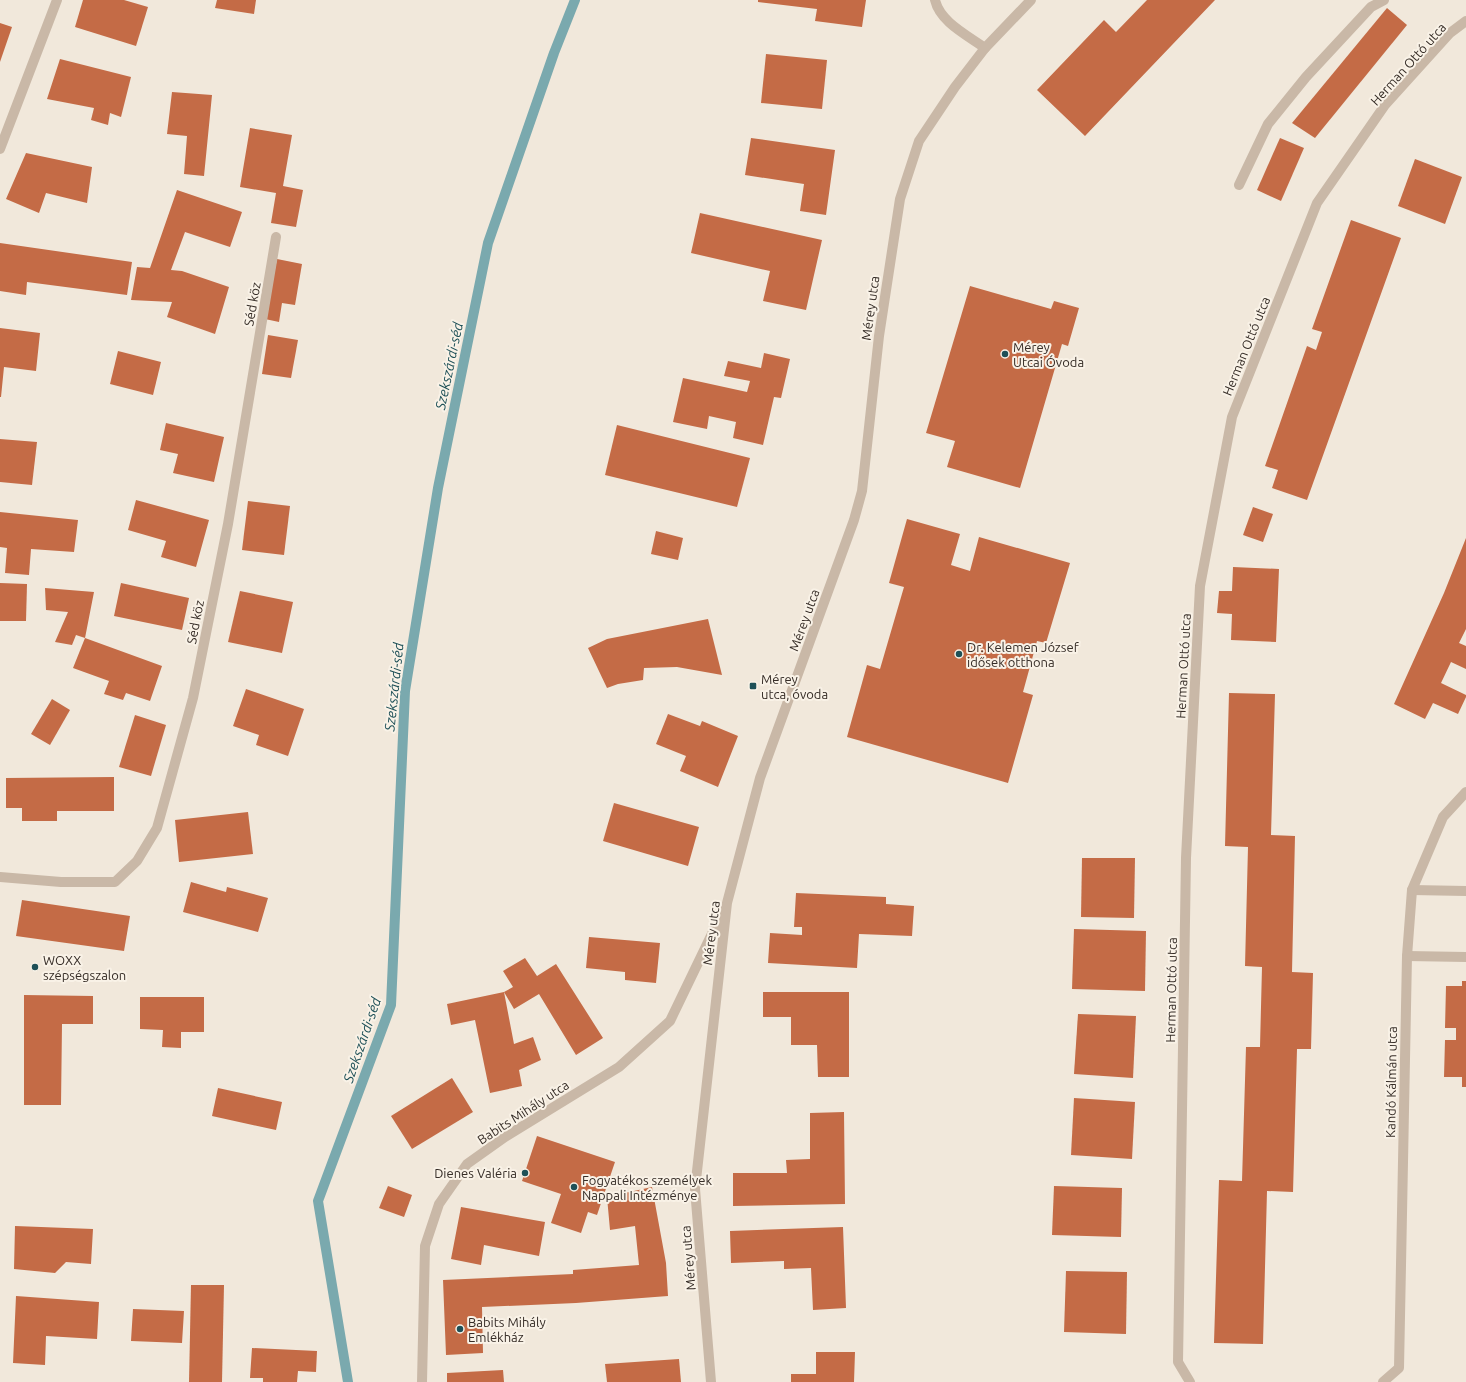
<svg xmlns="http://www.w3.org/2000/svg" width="1466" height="1382" viewBox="0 0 1466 1382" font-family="Ubuntu,sans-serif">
<rect width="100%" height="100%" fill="#f1e8db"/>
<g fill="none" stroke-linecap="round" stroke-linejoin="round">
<polyline stroke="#7aa9ae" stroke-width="10" points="348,1382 318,1201 391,1005 405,691 438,488 488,243 554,53 575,0"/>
</g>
<g fill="#c46b46">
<polygon points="83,0 124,0 148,7 136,46 75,27"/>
<polygon points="217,0 256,0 254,14 215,8"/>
<polygon points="758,0 866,0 862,27 815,21 817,9 758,2"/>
<polygon points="1147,0 1215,0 1085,136 1037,90 1104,20 1116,32"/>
<polygon points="1387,8 1407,25 1315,138 1292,123"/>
<polygon points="0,23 12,27 0,62"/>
<polygon points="766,54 827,60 822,109 761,103"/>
<polygon points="60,59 131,77 121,117 110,113 108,125 91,120 94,108 47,99"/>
<polygon points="172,92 212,95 204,176 184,174 187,136 167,134"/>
<polygon points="250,128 292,135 283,186 303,190 296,227 271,223 276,193 240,187"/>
<polygon points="751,138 835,150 826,215 800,211 804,184 745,175"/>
<polygon points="1280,138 1304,148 1281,201 1257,190"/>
<polygon points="26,153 92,167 87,203 46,193 39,213 6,199"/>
<polygon points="1415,159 1462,177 1445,224 1398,206"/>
<polygon points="177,190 242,212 230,247 185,232 171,270 182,271 229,287 215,334 167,317 172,302 131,300 137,267 150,268"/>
<polygon points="700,213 822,240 806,310 763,301 770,271 691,253"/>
<polygon points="1351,220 1401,238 1307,500 1272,488 1278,470 1265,466 1307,346 1316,350 1322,332 1312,329"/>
<polygon points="0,243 132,262 127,295 27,282 26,295 0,291"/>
<polygon points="277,259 302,264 295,305 282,303 279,322 265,319"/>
<polygon points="970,286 1051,309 1054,301 1079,308 1068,346 1062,344 1020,488 947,467 955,441 926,433"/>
<polygon points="0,328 40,333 36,371 4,367 1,397 0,397"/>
<polygon points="268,335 298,340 291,378 262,374"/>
<polygon points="118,351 161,362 153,395 110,384"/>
<polygon points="764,353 790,359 781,398 774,397 763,445 733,438 736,422 709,416 707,429 673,422 683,378 747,392 750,381 724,376 728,361 761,368"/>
<polygon points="166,423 224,437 214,482 173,473 178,454 160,450"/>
<polygon points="617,425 750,458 737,507 605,475"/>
<polygon points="0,439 37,442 32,485 0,482"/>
<polygon points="136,500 209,520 196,567 161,557 166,541 128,530"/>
<polygon points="248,501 290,506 284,555 242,550"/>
<polygon points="1253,507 1273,514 1263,542 1243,535"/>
<polygon points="0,512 78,520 74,552 31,549 29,575 5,573 7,548 0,547"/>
<polygon points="907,519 960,534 951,565 970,571 979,537 1070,563 1046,643 1037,641 1023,692 1033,695 1008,783 847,737 867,665 880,669 904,587 889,583"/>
<polygon points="656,531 683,538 678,560 651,554"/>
<polygon points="1466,538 1466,629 1459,643 1466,646 1466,669 1451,662 1441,683 1466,695 1466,697 1458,714 1433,703 1425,719 1394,704 1444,593"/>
<polygon points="1233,567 1279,569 1276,642 1231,640 1232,614 1217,613 1219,591 1232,591"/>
<polygon points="0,583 27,584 26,621 0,621"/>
<polygon points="121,583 189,598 182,630 114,616"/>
<polygon points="45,588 94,592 85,638 76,635 72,645 55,642 68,612 46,610"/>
<polygon points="240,591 293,602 282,653 228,642"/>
<polygon points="708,619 722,675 677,667 644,668 643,680 618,684 607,688 588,648 607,639"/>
<polygon points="85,638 162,666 150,701 126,693 123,700 104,694 109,681 73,668"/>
<polygon points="246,689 304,709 288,756 256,745 259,735 233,726"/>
<polygon points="1229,693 1275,694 1271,835 1295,836 1292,972 1313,973 1311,1049 1297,1049 1293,1192 1267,1191 1263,1344 1214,1343 1219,1180 1242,1181 1246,1047 1260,1047 1262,967 1245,966 1248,847 1225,846"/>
<polygon points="52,699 70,710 50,745 31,734"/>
<polygon points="668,714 700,726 702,721 738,736 718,787 680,771 686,756 656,744"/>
<polygon points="135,715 166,725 151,776 119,767"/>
<polygon points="114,777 114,811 57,811 57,821 22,821 22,808 6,808 6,778"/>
<polygon points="614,803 699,827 688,866 603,841"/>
<polygon points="248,812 253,854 179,862 175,820"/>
<polygon points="1082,858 1135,858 1134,918 1081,917"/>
<polygon points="191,882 226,892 227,887 268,898 258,932 183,912"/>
<polygon points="796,893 886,897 886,904 914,906 912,936 859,934 857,968 768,963 770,933 802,935 802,927 794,927"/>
<polygon points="22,900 130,916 124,951 16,936"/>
<polygon points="1074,929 1146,931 1145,991 1072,989"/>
<polygon points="589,937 660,943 656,983 625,980 625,972 586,968"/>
<polygon points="525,958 537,976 556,964 603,1038 576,1055 539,994 514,1009 504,992 514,1044 533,1037 541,1060 519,1070 522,1086 490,1093 475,1020 451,1025 447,1004 504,992 513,987 503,971"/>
<polygon points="1462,981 1466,981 1466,1087 1462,1087 1462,1077 1444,1077 1445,1040 1456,1040 1456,1028 1445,1028 1446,986 1462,986"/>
<polygon points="763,992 849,992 849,1077 818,1077 817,1045 791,1045 791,1017 763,1017"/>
<polygon points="24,995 93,996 93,1024 62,1024 61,1105 24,1105"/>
<polygon points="140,997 204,997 204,1032 181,1032 181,1048 162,1047 163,1030 140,1029"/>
<polygon points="1078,1014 1136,1016 1133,1078 1074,1074"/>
<polygon points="452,1078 473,1112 412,1149 391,1116"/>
<polygon points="218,1088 282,1102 276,1130 212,1116"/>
<polygon points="1074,1098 1135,1102 1132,1159 1071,1155"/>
<polygon points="844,1112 845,1204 733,1206 733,1173 787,1173 786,1160 810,1159 810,1113"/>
<polygon points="537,1136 615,1162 597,1215 588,1212 581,1233 551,1223 561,1194 522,1181"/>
<polygon points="388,1186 412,1195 404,1217 379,1208"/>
<polygon points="1054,1186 1122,1188 1121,1237 1052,1235"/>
<polygon points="652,1187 666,1263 668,1296 576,1303 482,1307 483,1353 446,1355 443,1280 573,1274 573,1270 639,1265 635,1226 610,1230 607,1197"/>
<polygon points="461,1207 545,1222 539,1256 484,1245 481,1265 451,1259"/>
<polygon points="15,1226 93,1229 91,1264 66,1262 55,1273 14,1269"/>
<polygon points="843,1227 846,1308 813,1310 811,1268 784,1269 784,1261 731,1263 730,1231"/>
<polygon points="1066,1271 1127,1272 1126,1334 1064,1332"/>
<polygon points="191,1285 224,1285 222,1382 189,1382"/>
<polygon points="16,1296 99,1302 97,1339 46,1336 45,1365 13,1363"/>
<polygon points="133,1309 184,1311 182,1343 131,1341"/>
<polygon points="252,1348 317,1351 316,1372 298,1371 297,1382 263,1382 263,1378 250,1378"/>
<polygon points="816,1352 855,1352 854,1382 791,1382 791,1374 816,1374"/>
<polygon points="679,1359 681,1382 607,1382 605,1364"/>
<polygon points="503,1370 504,1382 447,1382 447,1373"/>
</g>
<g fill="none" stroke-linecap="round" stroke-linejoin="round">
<g stroke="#c9b8a7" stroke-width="10">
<polyline points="1239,185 1268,124 1306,77 1371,7 1384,0"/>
<polyline points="1412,890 1466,891"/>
<polyline points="1407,956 1466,957"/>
</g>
<g stroke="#c9b8a7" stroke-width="10">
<path d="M935,0C940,22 967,35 985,48"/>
<polyline points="0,149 57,0"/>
<polyline points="0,877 61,882 115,882 137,861 157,828 193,698 228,524 276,237"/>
<polyline points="422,1382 425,1246 439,1204 467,1164 505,1137 619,1067 670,1021 723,911"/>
<polyline points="711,1382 695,1189 727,903 760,778 854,520 862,491 879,336 900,199 919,141 955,87 985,48 1031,0"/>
<polyline points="1190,1382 1178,1362 1186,858 1195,683 1200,586 1232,417 1317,203 1385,105 1450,33 1466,21"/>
<polyline points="1383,1382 1399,1368 1407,956 1412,890 1443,817 1466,792"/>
</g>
</g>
<g fill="#1e5057" stroke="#f9f2e7" stroke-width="1.5">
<circle cx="1005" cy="354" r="4"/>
<circle cx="959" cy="654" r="4"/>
<rect x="749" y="682" width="8" height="8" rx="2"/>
<circle cx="35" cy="967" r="4"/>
<circle cx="525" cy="1173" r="4"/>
<circle cx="574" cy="1187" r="4"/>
<circle cx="460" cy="1329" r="4"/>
</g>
<g text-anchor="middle" stroke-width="4" stroke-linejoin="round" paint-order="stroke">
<g font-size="13" fill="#362d27" stroke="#f9f2e7">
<text transform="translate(1408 64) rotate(-48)" y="5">Herman Ottó utca</text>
<text transform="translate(252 304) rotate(-80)" y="5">Séd köz</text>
<text transform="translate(870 308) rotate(-82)" y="5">Mérey utca</text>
<text transform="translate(1246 346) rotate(-68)" y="5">Herman Ottó utca</text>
<text transform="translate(804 620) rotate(-70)" y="5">Mérey utca</text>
<text transform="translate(195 622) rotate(-79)" y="5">Séd köz</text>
<text transform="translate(1183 666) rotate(-87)" y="5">Herman Ottó utca</text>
<text transform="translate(711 933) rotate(-83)" y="5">Mérey utca</text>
<text transform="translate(1171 990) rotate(-89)" y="5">Herman Ottó utca</text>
<text transform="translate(1391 1082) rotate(-89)" y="5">Kandó Kálmán utca</text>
<text transform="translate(523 1112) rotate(-33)" y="5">Babits Mihály utca</text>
<text transform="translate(688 1258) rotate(-95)" y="5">Mérey utca</text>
</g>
<g font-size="13" fill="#362d27" stroke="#f9f2e7" text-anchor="start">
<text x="1013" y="352">Mérey<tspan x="1013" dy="15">Utcai Óvoda</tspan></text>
<text x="967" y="652">Dr. Kelemen József<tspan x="967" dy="15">idősek otthona</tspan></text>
<text x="761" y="684">Mérey<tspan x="761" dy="15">utca, óvoda</tspan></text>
<text x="43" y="965">WOXX<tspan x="43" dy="15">szépségszalon</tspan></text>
<text x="517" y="1178" text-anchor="end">Dienes Valéria</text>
<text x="582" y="1185">Fogyatékos személyek<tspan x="582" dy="15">Nappali Intézménye</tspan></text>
<text x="468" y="1327">Babits Mihály<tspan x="468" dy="15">Emlékház</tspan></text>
</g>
<g font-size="14" font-style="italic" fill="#1e5057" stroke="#f9f2e7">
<text transform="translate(449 366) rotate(-78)" y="5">Szekszárdi-séd</text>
<text transform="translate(394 687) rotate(-84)" y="5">Szekszárdi-séd</text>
<text transform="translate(362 1040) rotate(-71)" y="5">Szekszárdi-séd</text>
</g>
</g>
</svg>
